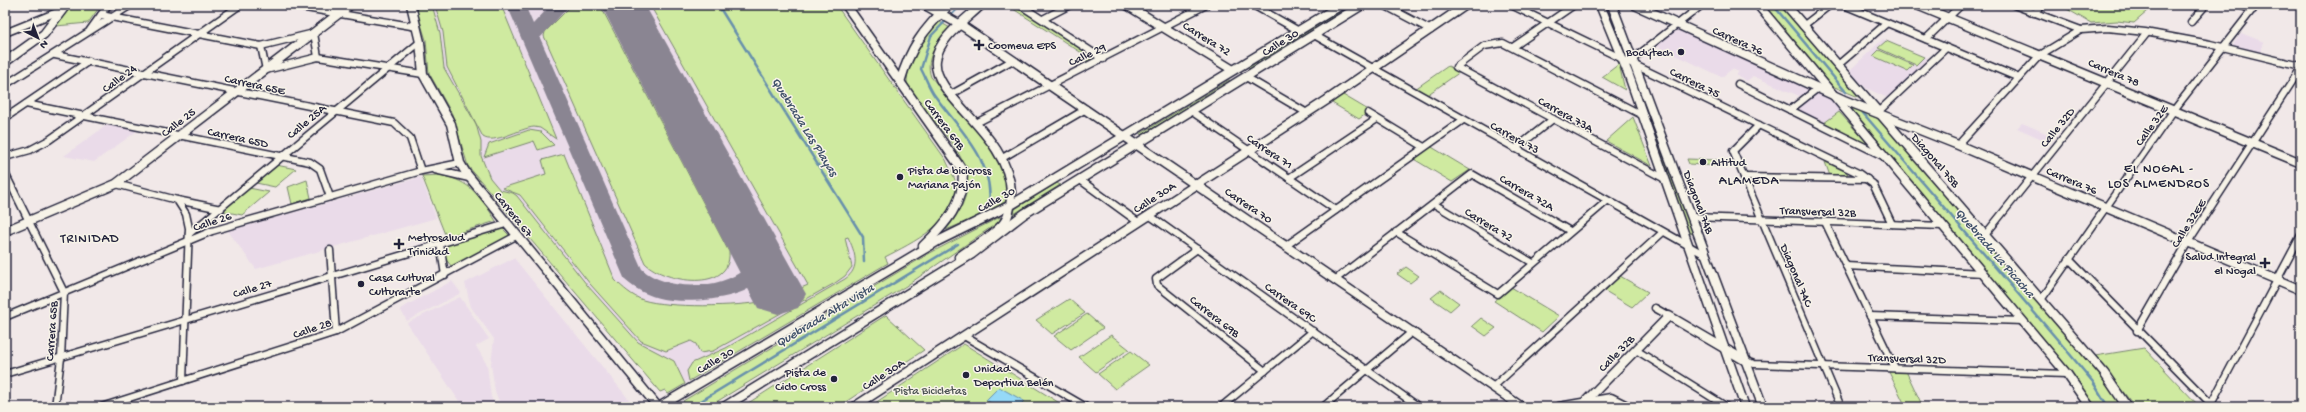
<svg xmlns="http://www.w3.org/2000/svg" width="2306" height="412" viewBox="0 0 2306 412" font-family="'Gochi Hand',sans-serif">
<rect width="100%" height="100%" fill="#f1e8e8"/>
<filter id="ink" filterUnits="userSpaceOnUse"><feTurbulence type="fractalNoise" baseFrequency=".025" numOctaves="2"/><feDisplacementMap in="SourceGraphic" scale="8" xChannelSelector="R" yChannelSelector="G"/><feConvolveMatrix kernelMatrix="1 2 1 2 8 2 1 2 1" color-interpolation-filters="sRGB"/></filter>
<g filter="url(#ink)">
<g fill="#eadbe9">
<polygon points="421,5 723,5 888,263 668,394 480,173"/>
<polygon points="1677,25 1833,94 1847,111 1839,112 1820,125 1790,110 1804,98 1753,76 1747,81 1736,75 1739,72 1732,69 1722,77 1653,44"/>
<polygon points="2241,33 2264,42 2260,52 2232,46"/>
<polygon points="1883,39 1928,58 1890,99 1866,88 1849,71"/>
<polygon points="2022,123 2034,128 2050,135 2044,140 2017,128"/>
<polygon points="107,125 137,131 94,162 64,156"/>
<polygon points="421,177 436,218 256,269 228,231"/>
<polygon points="514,258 635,407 501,407 495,391 491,364 494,339 471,307 465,283"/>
<polygon points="452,281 461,293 407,321 400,309"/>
<polygon points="460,297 489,339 476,346 487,365 491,397 496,407 463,407 407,323"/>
</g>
<g fill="#cfeaa0" stroke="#78866e">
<polygon points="72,5 101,5 88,23 56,26"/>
<polygon points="415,5 432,5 440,33 444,68 476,124 481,142 481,156 490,178 500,190 513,193 517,196 587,285 638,342 674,361 685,384 668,394 665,390 660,392 468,166 452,114 429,73 426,40"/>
<path d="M435,5H501L556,139L540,128L534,127C520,128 494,145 483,137L447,67L443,32Z"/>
<path d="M572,5H600L729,252C732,293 665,283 645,263L544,36L545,32Z"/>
<path d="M650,5H836L946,160C949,168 956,178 956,186C957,222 912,243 885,257L888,263L689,381L687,371L692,363L726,348L845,279C861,268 855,252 848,237L845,238L852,267L845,276L835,283L713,351L700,353L696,344L691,341L666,351L641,341L590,284L520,195L502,188L546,174L542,160L564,154L615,280C623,288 632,296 643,300C668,308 738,307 765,301C780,298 794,291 808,285Z"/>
<polygon points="1007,5 1016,5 1095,57 1086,62 1088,57"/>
<polygon points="1350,5 1353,5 1250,69 1248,68"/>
<polygon points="1758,5 1784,5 1868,101 1825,83"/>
<polygon points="2060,5 2155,5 2134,23 2117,21 2091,23"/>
<path d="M938,21L952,29C938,42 924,56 931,77L994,150L1004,170L1008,200L984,214L946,230C990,176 958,152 923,107C917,100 910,93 907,85C907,57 921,40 938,21Z"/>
<polygon points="1886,41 1924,57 1916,65 1878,48"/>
<polygon points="1879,50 1913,65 1907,71 1873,56"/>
<polygon points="1619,64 1625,90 1602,77"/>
<polygon points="1448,66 1460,72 1427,95 1415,89"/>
<polygon points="1628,73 1638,73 1699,234 1685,233"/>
<polygon points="1229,80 1231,81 1142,135 1140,134"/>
<polygon points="1338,92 1370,111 1359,119 1327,100"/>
<polygon points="1842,104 1887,122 1979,228 2127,407 2090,407"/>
<polygon points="1839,112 1870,146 1824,123"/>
<polygon points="1633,117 1652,166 1606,141"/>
<polygon points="529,130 541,132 554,145 538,150 534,141 484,157 489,144"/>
<polygon points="1430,146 1470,170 1452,182 1412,158"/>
<polygon points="1687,159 1717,160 1719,166 1689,164"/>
<polygon points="1825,162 1846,172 1848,174 1830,176"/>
<polygon points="276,165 296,169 275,187 256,183"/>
<path d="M440,175C471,181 480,196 496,221L446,237L422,176Z"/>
<polygon points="307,180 311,198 292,204 288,187"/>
<polygon points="1057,183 1060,185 1014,214 1015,209"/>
<polygon points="249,188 269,192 242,215 222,211"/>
<polygon points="1000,217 1003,219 906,286 708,407 688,407 683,401 930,253"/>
<polygon points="501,227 511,237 452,267 444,257 443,245"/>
<polygon points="1406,267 1419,276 1410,283 1397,274"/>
<polygon points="1620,276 1648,292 1632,307 1605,291"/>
<polygon points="1511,287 1559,316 1542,332 1494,301"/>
<polygon points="1441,290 1459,303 1450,311 1431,298"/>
<polygon points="1069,299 1085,313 1052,334 1036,320"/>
<polygon points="1087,314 1103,328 1071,350 1054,336"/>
<polygon points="886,315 924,350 838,407 742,407"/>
<polygon points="1481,318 1496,328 1486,336 1472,326"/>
<polygon points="1111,335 1129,349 1096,372 1079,357"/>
<polygon points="964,344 1066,407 869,407"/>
<polygon points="2144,348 2199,406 2199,407 2135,407 2095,356"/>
<polygon points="1131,351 1149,365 1115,389 1098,374"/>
<polygon points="1887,368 1905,369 1923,407 1906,407"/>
</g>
<polygon fill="#95d9f7" stroke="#6790ac" points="999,387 1024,401 1018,407 998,407 986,400"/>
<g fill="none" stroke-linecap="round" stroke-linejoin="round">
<g stroke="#6790ac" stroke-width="2.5">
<polyline points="718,5 863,237 864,262"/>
<path d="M961,5L931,36L921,69C926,78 929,88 935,96C961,132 995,160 989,208"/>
<polyline points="1773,5 1846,92"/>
<polyline points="1863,113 2068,352 2093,382 2108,407"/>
<polyline points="701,401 958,244"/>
</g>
<path fill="#8a8592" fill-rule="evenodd" d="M507,5H525L533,24L551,5H570L540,38L642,269C667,292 721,290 746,268L747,258L750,252L758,250L766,252C770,259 770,266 766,273C752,300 690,304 663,299C649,296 636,290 625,280Z"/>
<polygon fill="#8a8592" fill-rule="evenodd" points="601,5 645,5 806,294 798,308 778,314 758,308"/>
<g stroke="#22223b" stroke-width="9">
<g id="street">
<polyline points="288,5 417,27"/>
<polyline points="1020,5 1103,59"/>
<polyline points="1253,5 1299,31"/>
<polyline points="1384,5 1431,30"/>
<polyline points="1511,5 1858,173 1873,184 1892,224"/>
<polyline points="1844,5 2019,78"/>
<polyline points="2014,5 2081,30"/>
<polyline points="2239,5 2253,10"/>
<polyline points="2034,13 2042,5"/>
<polyline points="101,15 261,46 314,33 318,57"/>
<polyline points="1043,19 1070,5"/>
<polyline points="2191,22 2206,5"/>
<polyline points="1803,26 1830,5"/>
<polyline points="90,30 108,5"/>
<polyline points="5,33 62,10"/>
<polyline points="1314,35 1707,256"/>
<polyline points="1926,39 1961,5"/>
<polyline points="261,46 266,70 318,57 423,74"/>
<polyline points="1513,47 1574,5"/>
<polyline points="55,55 394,123 410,138 421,171"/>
<polyline points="1629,62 1702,5"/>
<polyline points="1838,65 1887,23"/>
<polyline points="1246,77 1307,113"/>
<polyline points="1738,84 1883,156"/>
<polyline points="5,85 131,5"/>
<polyline points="950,95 1013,60"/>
<polyline points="26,104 310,162 320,169 330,197"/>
<polyline points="1790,110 1818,88"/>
<polyline points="1191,111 1336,210"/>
<polyline points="1878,112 1946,48"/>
<polyline points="1368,113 1424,147"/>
<polyline points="1642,115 1503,43 1484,46 1456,67 1665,179"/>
<polyline points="5,118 89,61"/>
<polyline points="976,123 1206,5"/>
<polyline points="1759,125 1733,151 1841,407"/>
<polyline points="1958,145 2040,55 2081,30 2108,28 2145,32 2210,44 2301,66"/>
<polyline points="1515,149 1553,119"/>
<polyline points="5,157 30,150 49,140 240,5"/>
<polyline points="1004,157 1086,109"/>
<polyline points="435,170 469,178"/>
<polyline points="5,173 64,292 61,358 55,407"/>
<polyline points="1744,177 1867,179"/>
<polyline points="1289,178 1377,119"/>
<polyline points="1083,182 1138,222"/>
<polyline points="116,184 177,200 186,214 189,228 183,381"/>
<polyline points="177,200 221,209"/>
<polyline points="1434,204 1533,263"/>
<polyline points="1149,215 1419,407"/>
<polyline points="1692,217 1943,226"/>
<polyline points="1825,222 1895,368"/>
<polyline points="1396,232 1498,294 1607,201"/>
<polyline points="189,234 420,42"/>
<polyline points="1985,235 2147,33"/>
<polyline points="440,244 445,275"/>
<polyline points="1287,245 1463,120"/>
<polyline points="1197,249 1156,279 1157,285 1265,371"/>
<polyline points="330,250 336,332"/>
<polyline points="2069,259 2211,404"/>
<polyline points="1846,266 1983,273"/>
<polyline points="1336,279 1472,174 1570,231"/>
<polyline points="2041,300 2174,110 2256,5"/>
<polyline points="1655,308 1669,316"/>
<polyline points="1870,316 2023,321"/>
<polyline points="5,317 212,231 421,171 460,163"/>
<polyline points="2137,331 2188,242 2301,68"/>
<polyline points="964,336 1086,407"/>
<polyline points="1636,350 1727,407"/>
<polyline points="1746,361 1754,364 2067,374"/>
<polyline points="5,374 506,224"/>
<polyline points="1493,387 1663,232"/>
<polyline points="2210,406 2301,235"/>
<polyline points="101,407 336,332 516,236"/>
<polyline points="1221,407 1313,331"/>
<polyline points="1323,407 1413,331"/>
</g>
</g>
<g stroke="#22223b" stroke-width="11">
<g id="secondary">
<polyline points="411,5 420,42 423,74 451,124 460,163 466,173 658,407"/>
<path d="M846,5L963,171C964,204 946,224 923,246"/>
<polyline points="925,5 964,27 1522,407"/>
<polyline points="1127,5 1233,70"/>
<polyline points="1600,5 1628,73 1745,407"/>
<polyline points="1612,5 1763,407"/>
<polyline points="1635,5 1844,100 1958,145 2301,290"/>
<polyline points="1758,5 2067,374 2090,407"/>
<polyline points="1786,5 2104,373 2127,407"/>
<polyline points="1917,5 2301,163"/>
<polyline points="5,62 44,34 66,5"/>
<path d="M900,82C910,48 923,30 949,5"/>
<polyline points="5,231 116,184 350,5"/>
<path d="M959,257C973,246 991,238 1003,224C1010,216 1011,203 1011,193C1010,134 931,97 936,60C939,37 966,20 981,5"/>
<polyline points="659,407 938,241 1011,205 1341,5"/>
<polyline points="724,407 972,254 1024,214 1362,5"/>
<polyline points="854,407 1327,100 1466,5"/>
<polyline points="1559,407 1611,398 1629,407"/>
<polyline points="1580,407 1669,316 1746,361"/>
</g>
</g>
<use href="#street" stroke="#f7f3e8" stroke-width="6"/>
<use href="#secondary" stroke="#f7f3e8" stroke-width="8"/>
</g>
</g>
<g fill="#22223b" stroke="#f7f3e8" stroke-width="1.5">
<path d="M977 39h4v4h4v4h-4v4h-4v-4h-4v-4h4z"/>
<circle cx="1681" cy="52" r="4"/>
<circle cx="1703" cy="162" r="4"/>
<circle cx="900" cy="177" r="4"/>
<path d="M397 238h4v4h4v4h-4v4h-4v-4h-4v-4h4z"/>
<path d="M2263 257h4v4h4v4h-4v4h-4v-4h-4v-4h4z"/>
<circle cx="361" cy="284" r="4"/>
<circle cx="966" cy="375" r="4"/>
<circle cx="834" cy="379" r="4"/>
</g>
<g text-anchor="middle" stroke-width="3" stroke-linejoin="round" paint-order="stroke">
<g font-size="12" fill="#22223b" stroke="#f7f3e8">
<text transform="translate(1207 38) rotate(32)" y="4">Carrera 72</text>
<text transform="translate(1738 40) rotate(24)" y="4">Carrera 76</text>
<text transform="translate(1280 42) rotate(-32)" y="4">Calle 30</text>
<text transform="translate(1087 54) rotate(-25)" y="4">Calle 29</text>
<text transform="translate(2114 72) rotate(23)" y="4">Carrera 78</text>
<text transform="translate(119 78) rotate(-36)" y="4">Calle 24</text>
<text transform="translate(1695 82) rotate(26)" y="4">Carrera 75</text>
<text transform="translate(255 84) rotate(12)" y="4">Carrera 65E</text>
<text transform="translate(1566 114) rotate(29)" y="4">Carrera 73A</text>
<text transform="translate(306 121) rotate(-40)" y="4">Calle 25A</text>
<text transform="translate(178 122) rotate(-38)" y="4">Calle 25</text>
<text transform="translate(945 124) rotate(53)" y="4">Carrera 69B</text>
<text transform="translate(2151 125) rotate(-54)" y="4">Calle 32E</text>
<text transform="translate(2057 127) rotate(-51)" y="4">Calle 32D</text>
<text transform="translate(238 137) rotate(12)" y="4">Carrera 65D</text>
<text transform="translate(1515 137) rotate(29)" y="4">Carrera 73</text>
<text transform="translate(1270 151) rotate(34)" y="4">Carrera 71</text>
<text transform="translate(1936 160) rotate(49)" y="4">Diagonal 75B</text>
<text transform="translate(2072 180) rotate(23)" y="4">Carrera 76</text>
<text transform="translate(1527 192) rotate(30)" y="4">Carrera 72A</text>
<text transform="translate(1154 197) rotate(-33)" y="4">Calle 30A</text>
<text transform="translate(996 199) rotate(-29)" y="4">Calle 30</text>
<text transform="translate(1699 202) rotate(69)" y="4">Diagonal 74B</text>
<text transform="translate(1249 205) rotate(34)" y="4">Carrera 70</text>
<text transform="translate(1818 211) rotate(2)" y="4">Transversal 32B</text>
<text transform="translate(514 214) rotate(51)" y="4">Carrera 67</text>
<text transform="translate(212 221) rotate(-18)" y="4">Calle 26</text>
<text transform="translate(2188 223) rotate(-58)" y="4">Calle 32EE</text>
<text transform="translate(1489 224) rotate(31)" y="4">Carrera 72</text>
<text transform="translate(1797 275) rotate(67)" y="4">Diagonal 74C</text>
<text transform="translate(252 288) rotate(-17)" y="4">Calle 27</text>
<text transform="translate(1291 302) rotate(35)" y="4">Carrera 69C</text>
<text transform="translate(1215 316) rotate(38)" y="4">Carrera 69B</text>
<text transform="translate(312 328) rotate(-19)" y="4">Calle 28</text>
<text transform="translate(51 331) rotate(-86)" y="4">Carrera 65B</text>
<text transform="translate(1616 353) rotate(-46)" y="4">Calle 32B</text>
<text transform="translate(1907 358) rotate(2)" y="4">Transversal 32D</text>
<text transform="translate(715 360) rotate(-31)" y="4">Calle 30</text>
<text transform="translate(883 374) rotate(-33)" y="4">Calle 30A</text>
</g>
<g font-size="12" fill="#22223b" stroke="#f7f3e8" text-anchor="start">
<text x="988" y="49">Coomeva EPS</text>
<text x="1673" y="56" text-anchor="end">Bodytech</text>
<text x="1711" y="166">Altitud</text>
<text x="908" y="174">Pista de bicicross<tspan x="908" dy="14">Mariana Pajón</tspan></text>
<text x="408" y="241">Metrosalud<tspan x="408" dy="14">Trinidad</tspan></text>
<text x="2256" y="260" text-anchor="end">Salud Integral<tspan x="2256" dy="14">el Nogal</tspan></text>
<text x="369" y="281">Casa Cultural<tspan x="369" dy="14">Culturarte</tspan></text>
<text x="974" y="372">Unidad<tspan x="974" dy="14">Deportiva Belén</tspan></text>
<text x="826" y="376" text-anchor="end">Pista de<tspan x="826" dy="14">Ciclo Cross</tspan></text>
</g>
<g font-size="12" fill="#4d5454" stroke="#f7f3e8">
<text x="930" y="394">Pista Bicicletas</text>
</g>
<g font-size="13" font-style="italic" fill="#3f506a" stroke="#f7f3e8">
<text transform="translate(806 126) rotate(58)" y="5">Quebrada Las Playas</text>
<text transform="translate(1996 252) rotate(49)" y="5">Quebrada La Picacha</text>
<text transform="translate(824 314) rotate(-31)" y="5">Quebrada Alta Vista</text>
</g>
<g font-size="13" letter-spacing="1" fill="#22223b" stroke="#f7f3e8">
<text x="2159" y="172">EL NOGAL -<tspan x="2159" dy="15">LOS ALMENDROS</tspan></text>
<text x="1749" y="184">ALAMEDA</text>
<text x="90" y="242">TRINIDAD</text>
</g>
</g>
<rect width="2306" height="412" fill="none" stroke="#f7f3e8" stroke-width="20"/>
<rect x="10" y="10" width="2286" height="392" fill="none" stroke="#22223b" stroke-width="1.5" filter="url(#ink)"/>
<g transform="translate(38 38) rotate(138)" stroke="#f7f3e8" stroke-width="3" paint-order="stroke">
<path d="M0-3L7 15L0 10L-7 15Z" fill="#22223b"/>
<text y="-6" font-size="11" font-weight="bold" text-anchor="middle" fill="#22223b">N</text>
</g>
</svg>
